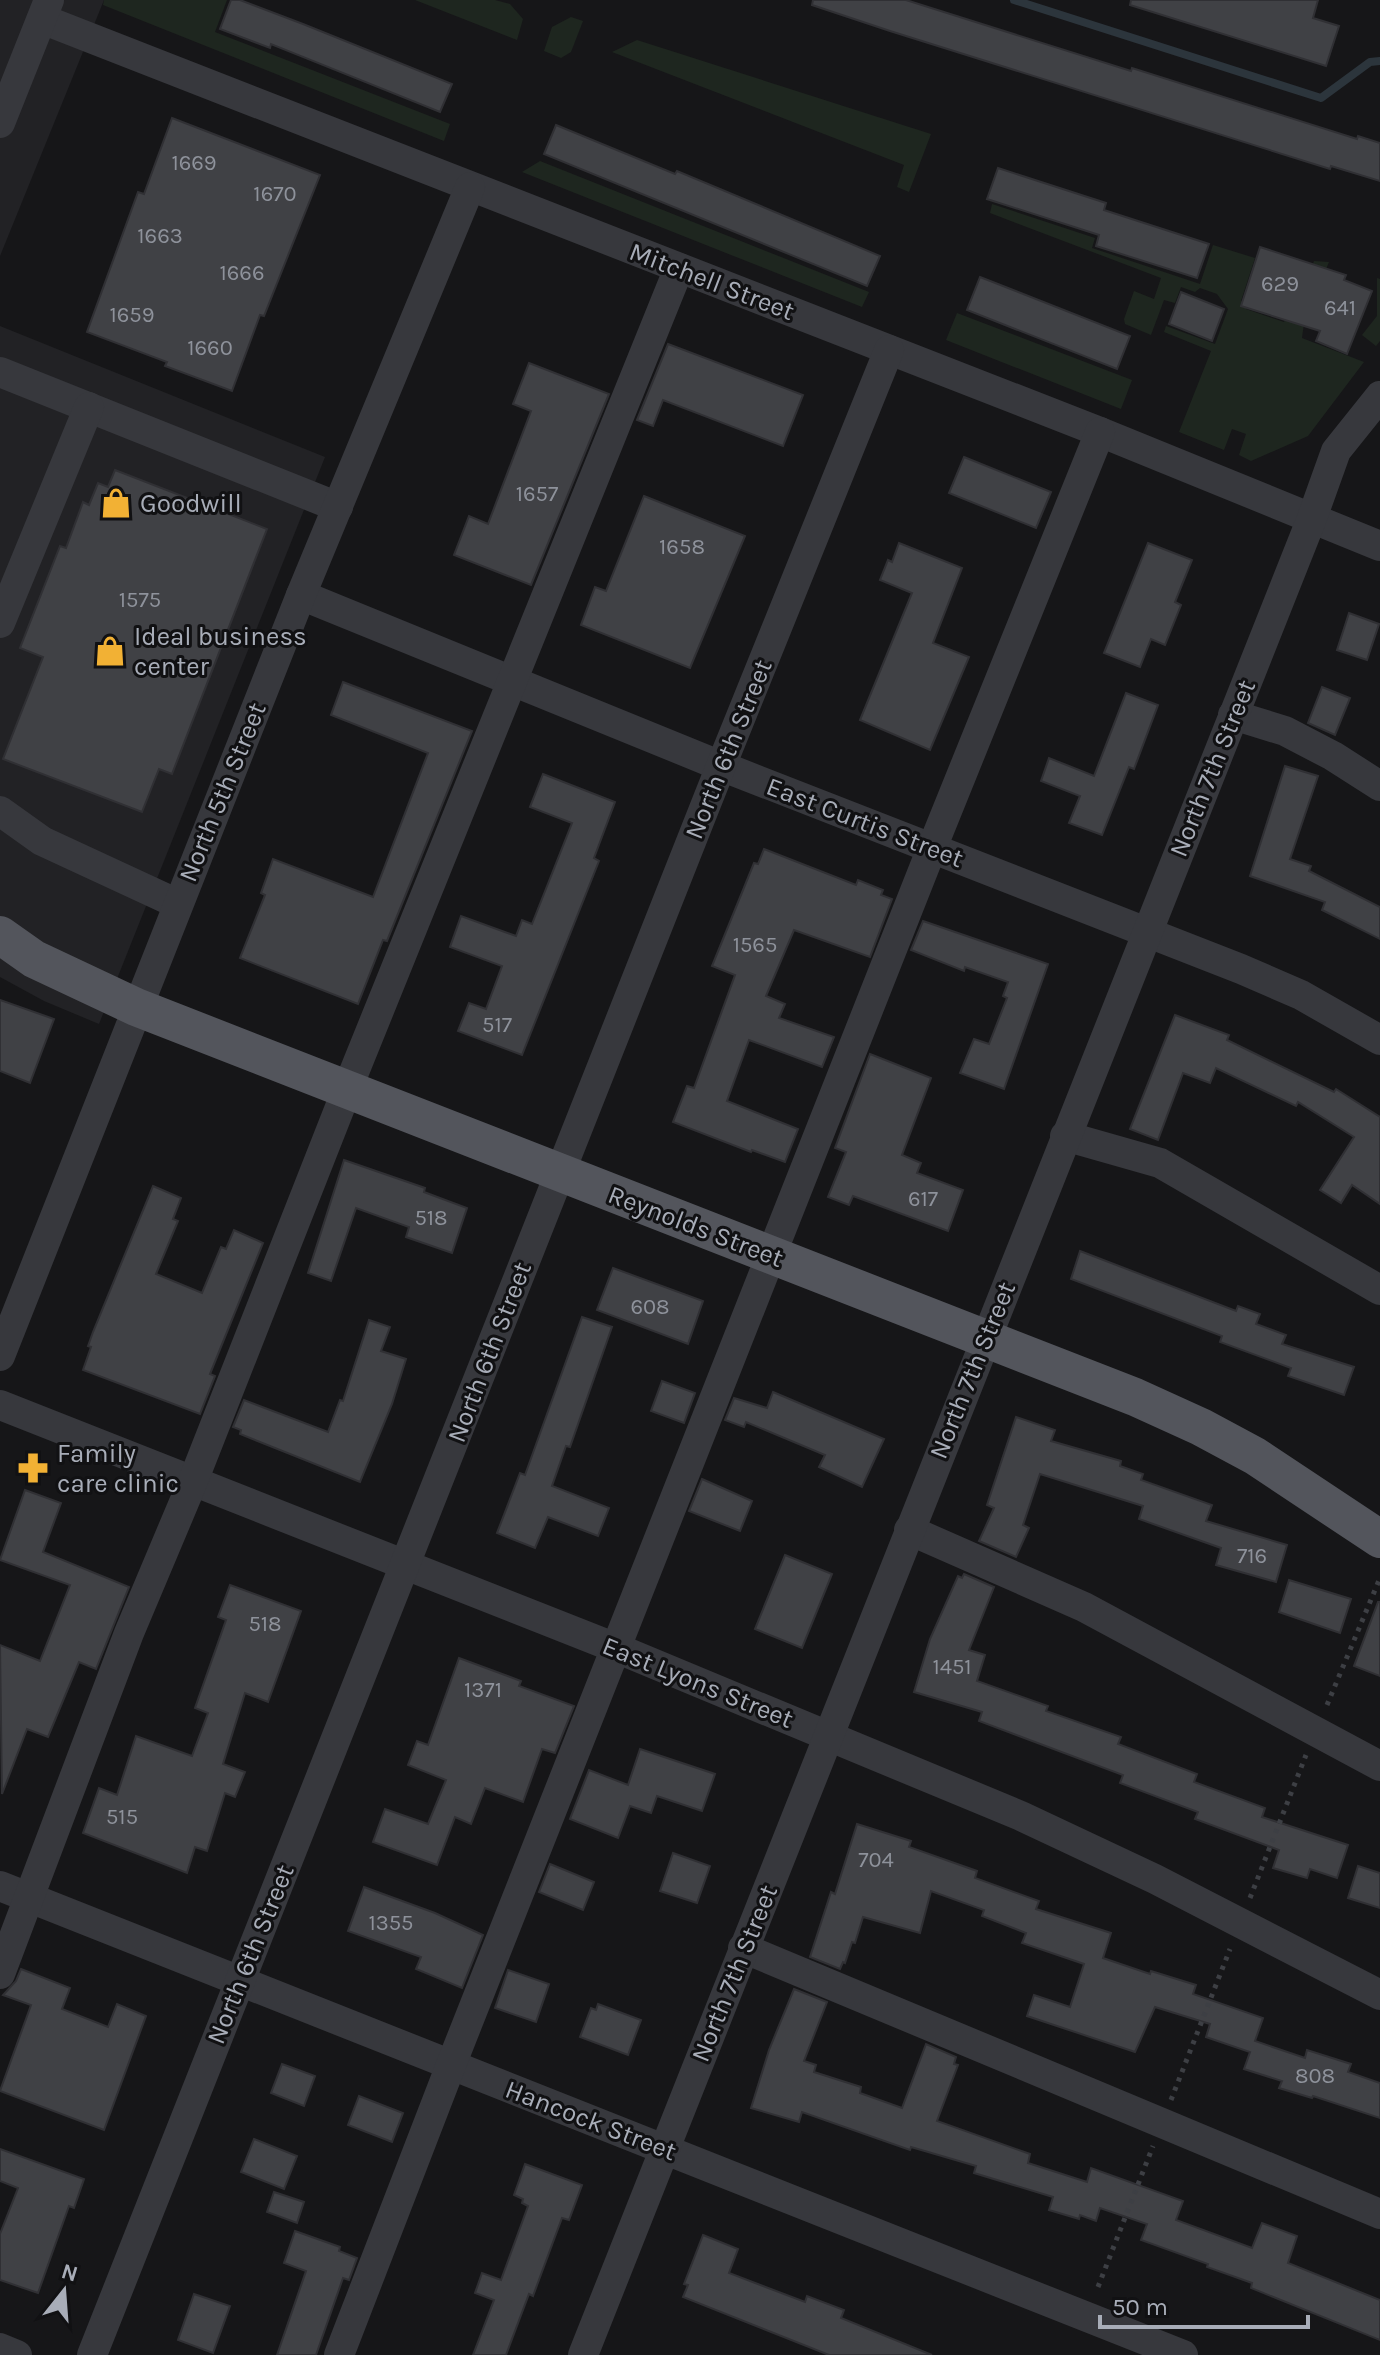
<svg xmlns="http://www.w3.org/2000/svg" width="1380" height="2355" viewBox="0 0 1380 2355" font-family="Karla,sans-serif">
<rect width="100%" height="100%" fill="#161618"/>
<g fill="#222225">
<polygon points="0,0 104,0 0,256"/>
<polygon points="0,326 325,457 99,1024 44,1001 0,977"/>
</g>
<g fill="#1e261f">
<polygon points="104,0 227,0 215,32 450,124 444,141 103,5"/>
<polygon points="415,0 495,0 510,4 523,19 517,40"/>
<polygon points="571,17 583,21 571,52 561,58 544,51 552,27"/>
<polygon points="637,40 931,134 909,192 897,187 904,165 612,52"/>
<polygon points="540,161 869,292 862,307 522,172"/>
<polygon points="992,204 1095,238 1092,248 1200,284 1213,245 1255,258 1241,301 1243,302 1255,280 1246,309 1284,322 1295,291 1303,294 1314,261 1329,262 1304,323 1302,338 1364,362 1308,436 1251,461 1239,455 1246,434 1232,429 1224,450 1179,432 1211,351 1164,332 1166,326 1215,344 1228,309 1217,294 1200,288 1195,292 1181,287 1175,303 1164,300 1151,335 1125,324 1124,319 1134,291 1154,299 1161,278 990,213"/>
<polygon points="1377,278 1380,279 1380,341 1376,346 1362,335 1377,316"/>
<polygon points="957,313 1132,380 1121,409 946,340"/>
</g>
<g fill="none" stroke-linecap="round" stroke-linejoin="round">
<polyline stroke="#2c353c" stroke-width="8" points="1014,0 1321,98 1370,62 1380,61"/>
</g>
<g fill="#404145" stroke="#303034" stroke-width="2">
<polygon points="231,0 240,0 303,24 452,84 440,112 271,44 270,48 220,29"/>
<polygon points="813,0 906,0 1131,71 1132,68 1357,139 1358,136 1380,143 1380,181 1331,166 1330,169 890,31 812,5"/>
<polygon points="1131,0 1318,0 1313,18 1339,26 1326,66 1130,5"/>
<polygon points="172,118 320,175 264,316 260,315 232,391 165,366 167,362 87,332 138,192 144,194"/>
<polygon points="556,125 675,174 677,171 880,256 867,286 544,154"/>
<polygon points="998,168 1106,203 1104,210 1209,244 1197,278 1096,246 1099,235 987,199"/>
<polygon points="1260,247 1346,275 1344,280 1372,291 1347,354 1316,341 1320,331 1241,306"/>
<polygon points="980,277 1130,336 1117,369 967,310"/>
<polygon points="1181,292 1224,309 1212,341 1169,324"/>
<polygon points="668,344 803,395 783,446 663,400 653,426 637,420"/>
<polygon points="529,363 609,394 531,585 454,555 469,516 488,524 531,411 513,404"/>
<polygon points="964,457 1051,492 1036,528 949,493"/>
<polygon points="115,470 267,529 172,774 159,769 142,812 3,759 43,657 20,648 60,546 66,548 83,502 89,505 98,483 108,487"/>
<polygon points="644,496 745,536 690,668 581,625 595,587 606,591"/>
<polygon points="899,543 962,568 933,643 969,657 930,750 860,720 912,593 880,580 888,560 892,562"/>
<polygon points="1148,543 1192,560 1175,602 1181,605 1165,645 1151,639 1140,667 1104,653"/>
<polygon points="1349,613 1379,624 1367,660 1337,650"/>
<polygon points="343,682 472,731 387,941 383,940 358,1004 240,958 265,895 261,893 273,859 373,897 428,753 331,715"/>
<polygon points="1322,687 1350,698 1335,735 1308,723"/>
<polygon points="1126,693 1158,705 1134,769 1129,767 1102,835 1069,823 1080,796 1041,781 1049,758 1094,776"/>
<polygon points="1285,766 1318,776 1290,859 1311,866 1309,871 1380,907 1380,939 1322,910 1325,902 1250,876"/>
<polygon points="543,774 615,802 594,858 599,861 522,1055 458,1031 469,1003 486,1009 502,966 450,947 461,916 516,936 522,920 532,924 572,823 530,807"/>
<polygon points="764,849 856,885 858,880 883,890 881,895 892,899 870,957 794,930 766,996 785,1004 779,1018 834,1037 822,1067 749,1040 727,1101 798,1129 785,1162 752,1150 751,1152 673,1122 687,1086 694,1088 735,975 712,966 754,863 758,864"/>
<polygon points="923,921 1048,964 1004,1089 960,1073 974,1039 989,1044 1007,998 1003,996 1008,982 965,967 964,971 911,950"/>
<polygon points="0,1000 54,1019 30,1083 0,1071"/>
<polygon points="1175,1015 1229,1035 1227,1040 1334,1092 1336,1089 1380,1117 1380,1204 1352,1185 1341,1203 1320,1190 1354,1137 1298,1102 1296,1106 1216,1068 1210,1083 1183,1073 1158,1140 1130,1129"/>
<polygon points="870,1054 931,1078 902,1155 921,1163 917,1173 963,1190 948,1231 853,1196 849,1205 828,1197 846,1152 835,1148"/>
<polygon points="344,1160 425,1188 424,1192 467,1208 452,1253 406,1237 409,1227 356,1208 331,1281 308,1273"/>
<polygon points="153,1186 181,1198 173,1219 178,1221 156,1274 202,1293 221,1247 226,1249 234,1230 263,1243 210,1374 215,1376 200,1414 83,1370 91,1347 88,1346 93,1332"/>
<polygon points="1080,1251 1236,1311 1238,1306 1260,1314 1256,1324 1286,1335 1282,1344 1354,1367 1344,1395 1288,1376 1291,1368 1220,1342 1222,1336 1071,1279"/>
<polygon points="613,1268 703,1301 688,1344 597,1310"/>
<polygon points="582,1317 612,1327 570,1447 566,1446 552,1486 609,1508 598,1536 548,1517 535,1548 497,1533 520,1473 525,1475"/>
<polygon points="369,1320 390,1327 381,1351 406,1359 392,1404 360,1482 240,1434 241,1430 233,1427 244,1400 328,1432 340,1400 343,1401"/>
<polygon points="662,1381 695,1393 684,1423 651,1411"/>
<polygon points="773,1392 884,1439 862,1487 819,1467 825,1455 746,1422 744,1427 725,1420 734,1398 767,1408"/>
<polygon points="1016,1417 1055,1430 1051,1441 1121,1461 1120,1466 1143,1474 1141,1480 1212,1505 1206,1521 1287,1545 1276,1582 1216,1565 1221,1548 1139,1519 1143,1506 1040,1474 1023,1525 1029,1528 1016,1557 979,1541 994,1508 987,1505"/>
<polygon points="702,1479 752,1501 740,1531 689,1511"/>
<polygon points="25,1490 61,1503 43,1552 129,1587 96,1669 79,1662 48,1737 27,1729 2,1794 0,1645 40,1661 70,1585 0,1560"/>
<polygon points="785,1555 832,1574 802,1648 755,1629"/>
<polygon points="964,1574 994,1587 969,1650 985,1655 977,1681 1048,1706 1046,1711 1121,1737 1118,1744 1197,1774 1194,1782 1265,1808 1262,1817 1348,1845 1337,1878 1310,1869 1307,1878 1273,1868 1279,1850 1195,1819 1198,1812 1120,1783 1123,1775 979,1721 982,1712 914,1692 930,1639 958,1576 962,1578"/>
<polygon points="1289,1580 1351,1599 1340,1633 1279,1612"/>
<polygon points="230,1585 301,1611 268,1702 245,1693 223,1764 245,1772 235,1797 225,1793 207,1851 195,1847 187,1873 83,1833 99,1788 117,1795 136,1736 192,1756 208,1713 195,1708 226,1620 218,1617"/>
<polygon points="1378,1602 1380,1602 1380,1676 1354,1666"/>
<polygon points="459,1658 521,1681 519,1686 574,1706 555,1753 542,1749 523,1802 485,1788 471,1824 455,1817 437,1865 373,1842 385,1809 428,1824 446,1780 408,1765 417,1741 428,1745"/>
<polygon points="640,1749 715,1774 702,1811 657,1796 651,1813 630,1806 618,1838 570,1819 589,1770 628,1785"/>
<polygon points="857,1824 911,1841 909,1847 977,1871 975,1878 1039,1901 1036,1909 1111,1933 1103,1958 1150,1974 1151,1971 1196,1985 1193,1994 1263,2018 1255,2041 1305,2058 1307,2050 1351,2064 1348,2072 1380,2083 1380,2118 1313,2096 1312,2098 1279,2088 1282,2081 1244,2069 1250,2052 1206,2037 1210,2024 1155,2007 1135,2052 1027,2016 1034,1995 1070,2007 1084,1964 1022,1943 1026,1933 982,1916 984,1910 931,1891 920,1933 863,1917 855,1943 852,1942 845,1963 843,1962 840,1969 810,1957 831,1892 835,1894"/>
<polygon points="673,1853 710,1866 697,1903 660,1891"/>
<polygon points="550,1864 594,1882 583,1910 539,1892"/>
<polygon points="1358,1866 1380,1873 1380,1908 1348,1898"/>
<polygon points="364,1887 435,1913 483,1935 462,1988 416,1969 421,1957 348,1931"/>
<polygon points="21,1969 70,1988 62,2009 108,2027 117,2004 146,2016 104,2130 0,2091 31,2005 3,1995 16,1981"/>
<polygon points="508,1970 549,1984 536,2022 495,2008"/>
<polygon points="794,1989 827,2002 804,2061 816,2065 814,2072 861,2087 860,2093 902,2108 926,2044 956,2057 954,2064 958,2065 937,2121 1030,2154 1028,2163 1087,2182 1091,2168 1183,2201 1176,2220 1252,2248 1262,2223 1297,2236 1288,2263 1380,2300 1380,2340 1251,2288 1252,2283 1207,2267 1208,2264 1141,2240 1147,2224 1100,2208 1096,2221 1080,2215 1079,2219 1049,2210 1053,2197 974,2173 976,2166 911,2147 910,2150 802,2112 799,2122 751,2108 769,2050"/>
<polygon points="598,2004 641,2020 628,2055 580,2037 591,2008 596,2010"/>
<polygon points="282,2064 315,2076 304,2106 271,2093"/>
<polygon points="359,2096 403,2113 392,2142 348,2125"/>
<polygon points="254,2139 297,2156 284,2189 241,2172"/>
<polygon points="0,2149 84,2179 74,2208 69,2206 38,2293 0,2280 0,2234 18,2188 0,2181"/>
<polygon points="525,2164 582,2185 569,2220 562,2218 533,2296 529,2294 506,2355 473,2355 494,2300 475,2293 482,2273 501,2280 528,2206 522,2203 523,2199 514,2195"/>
<polygon points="274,2192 304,2202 297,2223 267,2212"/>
<polygon points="295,2231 340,2247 339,2251 357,2258 349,2280 343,2278 316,2355 277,2355 306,2271 284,2263"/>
<polygon points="703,2235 738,2249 729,2273 805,2302 807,2296 844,2310 841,2318 932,2355 829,2355 683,2297 688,2285 684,2284"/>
<polygon points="194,2294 230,2306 213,2353 178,2340"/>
</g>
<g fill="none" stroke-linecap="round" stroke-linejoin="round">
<g stroke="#3d3f44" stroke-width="5" stroke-dasharray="4 6" stroke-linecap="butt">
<polyline points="1327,1705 1380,1578"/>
<polyline points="1250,1898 1306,1755"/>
<polyline points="1171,2100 1230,1949"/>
<polyline points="1098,2287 1153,2146"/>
</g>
<g stroke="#37383d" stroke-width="30">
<polyline points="42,19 1100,432 1380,546"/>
<polyline points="0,123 49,0"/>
<polyline points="0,372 338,507"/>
<polyline points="301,595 721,766 1241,969 1301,995 1380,1040"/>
<polyline points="0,623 89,407"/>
<polyline points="1233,715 1285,731 1333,756 1380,786"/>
<polyline points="0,811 42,841 178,904"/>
<polyline points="1065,1136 1160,1163 1380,1290"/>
<polyline points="0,1356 301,595 470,187"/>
<polyline points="0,1405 616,1648 1021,1816 1155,1879 1380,1995"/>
<polyline points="909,1530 1084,1607 1380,1766"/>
<polyline points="0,1886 1183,2355"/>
<polyline points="743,1948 1380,2214"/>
<polyline points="0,1974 129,1633 193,1481 348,1087 679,268"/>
<polyline points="0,2348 17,2355"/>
<polyline points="92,2355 721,766 889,350"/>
<polyline points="339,2355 451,2065 932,848 1100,432"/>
<polyline points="583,2355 1312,518 1336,451 1380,396"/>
</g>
<polyline stroke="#53555c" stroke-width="38" points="0,935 34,959 136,1007 1135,1397 1201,1427 1255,1456 1380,1539"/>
</g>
<defs>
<g id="shop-bare" transform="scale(2.4)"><path d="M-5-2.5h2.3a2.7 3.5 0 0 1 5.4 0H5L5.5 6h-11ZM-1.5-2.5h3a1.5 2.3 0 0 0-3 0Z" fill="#f2b134" stroke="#111113" stroke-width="2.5" paint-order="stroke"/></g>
<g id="pharmacy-bare" transform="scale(2.4)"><path d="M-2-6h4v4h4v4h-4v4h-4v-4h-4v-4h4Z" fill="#f2b134" stroke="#111113" stroke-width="2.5" paint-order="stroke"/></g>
</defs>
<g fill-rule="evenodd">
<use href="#shop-bare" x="116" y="503"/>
<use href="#shop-bare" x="110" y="651"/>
<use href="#pharmacy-bare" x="33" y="1468"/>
</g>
<g text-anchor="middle" stroke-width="6" stroke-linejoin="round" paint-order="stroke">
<g font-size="22" fill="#8e929b">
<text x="194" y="170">1669</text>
<text x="275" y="201">1670</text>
<text x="160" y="243">1663</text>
<text x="242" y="280">1666</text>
<text x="1280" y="291">629</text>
<text x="1340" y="315">641</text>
<text x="132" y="322">1659</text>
<text x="210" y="355">1660</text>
<text x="537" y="501">1657</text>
<text x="682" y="554">1658</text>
<text x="140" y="607">1575</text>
<text x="755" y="952">1565</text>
<text x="497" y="1032">517</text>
<text x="923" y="1206">617</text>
<text x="431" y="1225">518</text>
<text x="650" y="1314">608</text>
<text x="1252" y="1563">716</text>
<text x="265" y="1631">518</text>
<text x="952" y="1674">1451</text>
<text x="483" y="1697">1371</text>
<text x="122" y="1824">515</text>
<text x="876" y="1867">704</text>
<text x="391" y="1930">1355</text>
<text x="1315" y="2083">808</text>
</g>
<g font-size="26" fill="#a8adb8" stroke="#111113">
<text transform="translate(712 281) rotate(21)" y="9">Mitchell Street</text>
<text transform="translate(728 749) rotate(-68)" y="9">North 6th Street</text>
<text transform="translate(1212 768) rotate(-68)" y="9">North 7th Street</text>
<text transform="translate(222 792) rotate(-68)" y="9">North 5th Street</text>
<text transform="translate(865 822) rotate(21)" y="9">East Curtis Street</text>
<text transform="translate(696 1226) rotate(21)" y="9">Reynolds Street</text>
<text transform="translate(489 1352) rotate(-69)" y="9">North 6th Street</text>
<text transform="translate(972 1370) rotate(-68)" y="9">North 7th Street</text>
<text transform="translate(698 1682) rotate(22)" y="9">East Lyons Street</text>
<text transform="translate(250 1954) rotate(-68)" y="9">North 6th Street</text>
<text transform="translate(734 1973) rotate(-68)" y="9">North 7th Street</text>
<text transform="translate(591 2120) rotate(21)" y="9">Hancock Street</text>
</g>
<g font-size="26" fill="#a8adb8" stroke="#111113" text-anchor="start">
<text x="140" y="512">Goodwill</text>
<text x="134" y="645">Ideal business<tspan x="134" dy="30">center</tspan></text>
<text x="57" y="1462">Family<tspan x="57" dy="30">care clinic</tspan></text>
</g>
</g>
<g transform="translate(64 2291) rotate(17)" stroke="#111113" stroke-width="6" paint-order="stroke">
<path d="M0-6L14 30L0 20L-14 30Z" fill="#a8adb8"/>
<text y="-12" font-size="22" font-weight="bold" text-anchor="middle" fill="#a8adb8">N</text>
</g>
<path d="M1100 2315v12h208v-12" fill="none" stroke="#a8adb8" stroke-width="4"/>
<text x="1112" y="2315" font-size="24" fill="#a8adb8" stroke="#111113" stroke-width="6" paint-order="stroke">50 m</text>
</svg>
